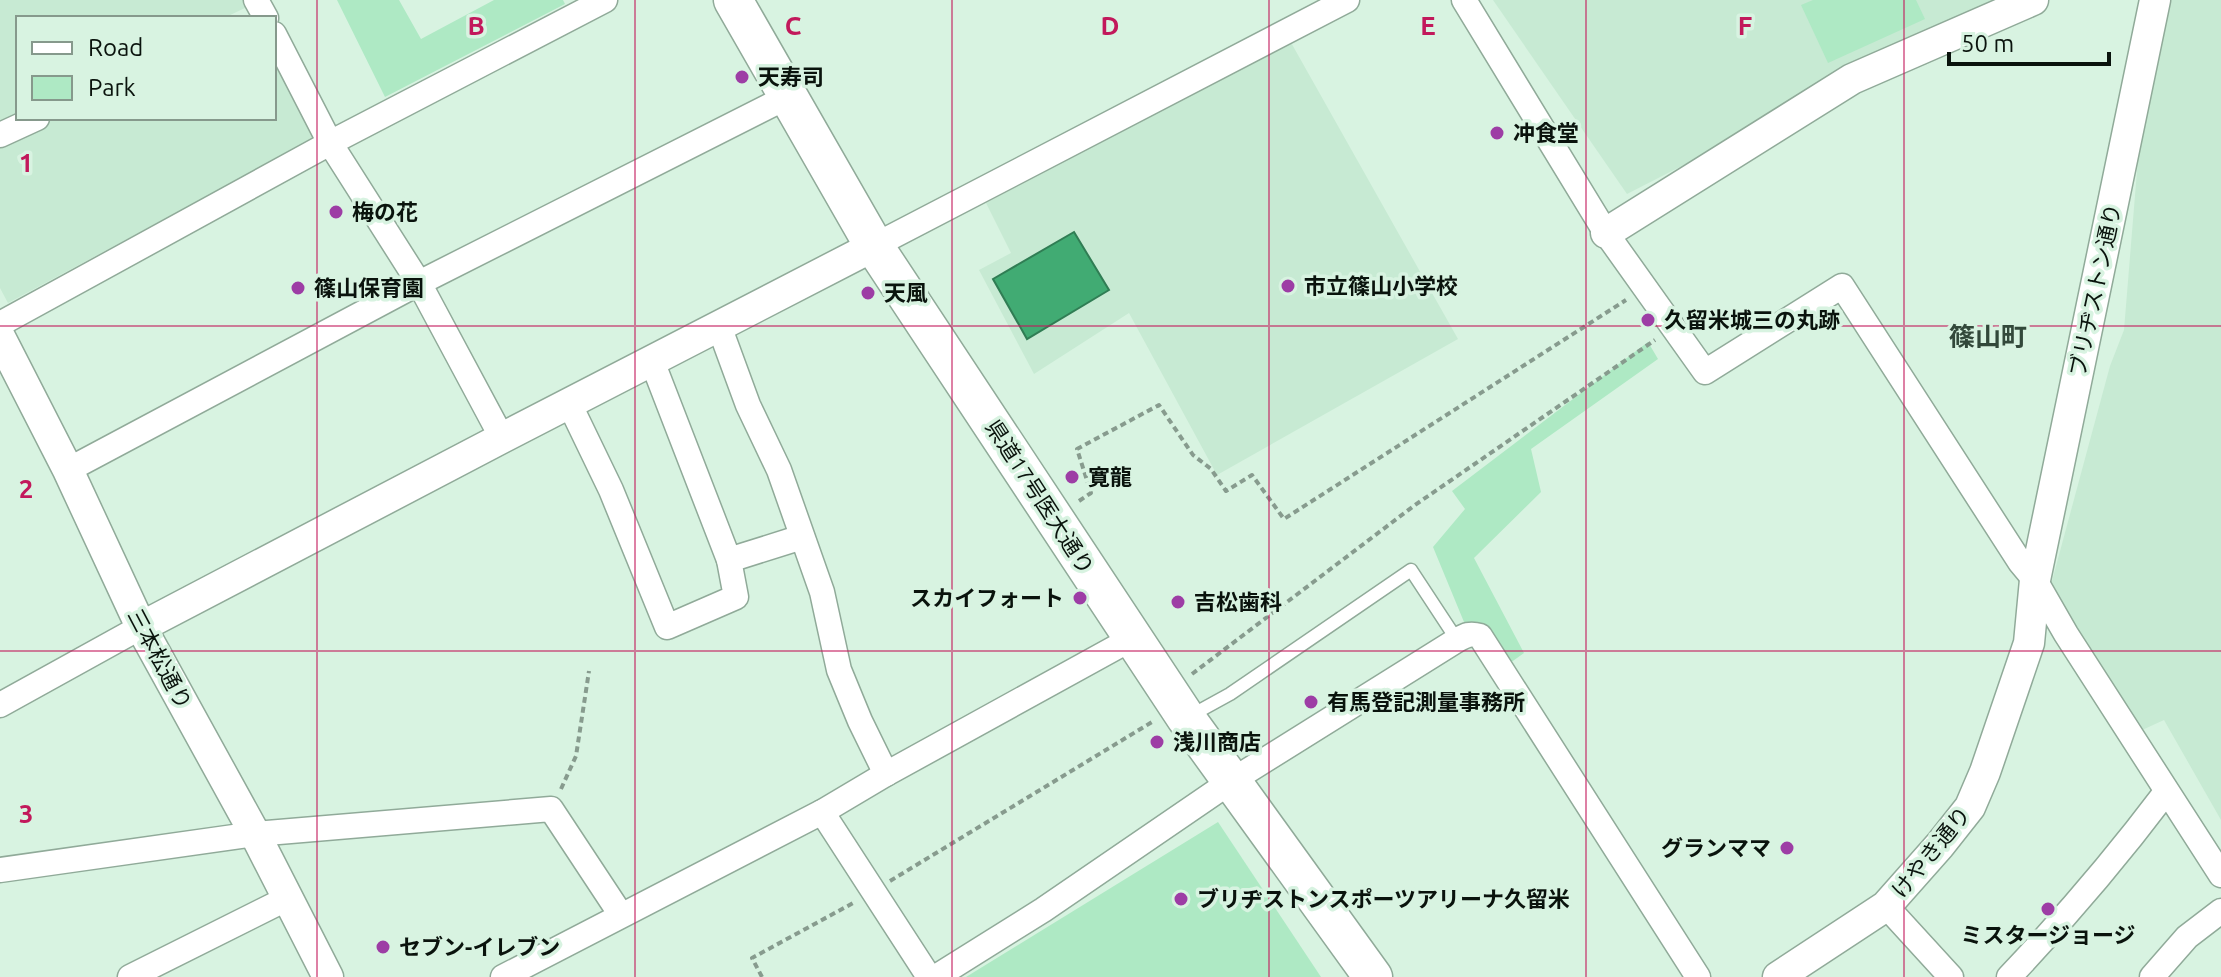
<svg xmlns="http://www.w3.org/2000/svg" width="2221" height="977" viewBox="0 0 2221 977" font-family="Ubuntu,'Noto Sans JP',sans-serif">
<rect width="100%" height="100%" fill="#d8f3e1"/>
<g fill="#c7ead3">
<polygon points="0,0 245,0 249,6 224,18 18,18 18,117 0,126"/>
<polygon points="1493,0 2006,0 1627,194"/>
<polygon points="2151,0 2221,0 2221,820 2164,720 2140,731 2049,592 2110,366 2124,330"/>
<polygon points="1289,39 1458,339 1217,475 1129,313 1034,374 979,270 1011,253 986,203"/>
<polygon points="274,52 317,137 8,303 0,288 0,144 56,118 274,118"/>
</g>
<g fill="#aee9c4">
<polygon points="337,0 399,0 421,39 494,0 563,0 565,4 385,97"/>
<polygon points="1813,0 1916,0 1925,19 1828,63 1801,5"/>
<polygon points="1648,342 1658,359 1531,449 1541,492 1474,558 1524,653 1510,663 1487,630 1464,622 1433,547 1465,509 1452,491"/>
<polygon points="1218,822 1321,977 966,977"/>
</g>
<polygon fill="#41ab73" stroke="#307d54" stroke-width="2" points="1074,232 1109,290 1027,339 993,279"/>
<g fill="none" stroke-linecap="round" stroke-linejoin="round">
<g stroke="#90aa99" stroke-width="15">
<polyline id="service" points="1190,716 1230,694 1411,570 1457,640"/>
</g>
<g stroke="#90aa99" stroke-width="27">
<g id="minor">
<polyline points="256,0 266,18"/>
<polyline points="1464,0 1606,233 1705,372 1842,286 2020,562 2035,580 2066,634 2221,875"/>
<polyline points="274,34 330,143 419,283 502,438"/>
<polyline points="0,135 37,118"/>
<polyline points="874,246 1347,0"/>
<polyline points="0,324 330,143 605,0"/>
<polyline points="719,326 748,405 779,470 822,592 839,670 860,721 886,774"/>
<polyline points="652,361 729,560 802,537"/>
<polyline points="569,403 611,490 667,627 736,597 729,560"/>
<polyline points="68,470 419,283 789,96"/>
<polyline points="0,705 141,627"/>
<polyline points="822,812 929,977"/>
<polyline points="0,870 255,834 551,809 621,915"/>
<polyline points="1886,906 1951,977"/>
<polyline points="130,977 288,898"/>
<polyline points="503,977 822,812 886,774 1133,638"/>
<path d="M936,977L1043,910L1233,780L1457,640C1466,635 1470,633 1480,636L1698,977"/>
<path d="M2009,977C2065,918 2117,857 2166,792"/>
<polyline points="2152,977 2187,937 2221,911"/>
</g>
</g>
<g stroke="#90aa99" stroke-width="33">
<g id="tertiary">
<polyline points="1606,233 1852,79 2033,0"/>
<polyline points="0,337 68,470 141,627 255,834 328,977"/>
<polyline points="141,627 502,438 874,246"/>
<polyline points="1778,977 1886,906 1940,845 1970,807 1985,772 2029,643 2035,580 2155,0"/>
</g>
</g>
<g stroke="#90aa99" stroke-width="41">
<polyline id="primary" points="733,0 874,246 1186,718 1373,977"/>
</g>
<g stroke="#879b8e" stroke-width="4" stroke-dasharray="6 4" stroke-linecap="butt">
<polyline points="1079,501 1091,493 1077,449 1159,405 1193,455 1211,469 1226,491 1252,475 1284,519 1626,300"/>
<polyline points="1192,674 1415,505 1655,340"/>
<polyline points="561,789 576,756 589,671"/>
<polyline points="890,881 1152,722"/>
<polyline points="762,977 752,958 855,902"/>
</g>
<use href="#service" stroke="#fff" stroke-width="12"/>
<use href="#minor" stroke="#fff" stroke-width="24"/>
<use href="#tertiary" stroke="#fff" stroke-width="30"/>
<use href="#primary" stroke="#fff" stroke-width="38"/>
</g>
<path fill="none" stroke="#c2185b" stroke-width="2" stroke-opacity="0.55" d="M317,0V977M635,0V977M952,0V977M1269,0V977M1586,0V977M1904,0V977M0,326H2221M0,651H2221"/>
<g fill="#9d3da5" stroke="#d8f3e1" stroke-width="3">
<circle cx="742" cy="77" r="8"/>
<circle cx="1497" cy="133" r="8"/>
<circle cx="336" cy="212" r="8"/>
<circle cx="1288" cy="286" r="8"/>
<circle cx="298" cy="288" r="8"/>
<circle cx="868" cy="293" r="8"/>
<circle cx="1648" cy="320" r="8"/>
<circle cx="1072" cy="477" r="8"/>
<circle cx="1080" cy="598" r="8"/>
<circle cx="1178" cy="602" r="8"/>
<circle cx="1311" cy="702" r="8"/>
<circle cx="1157" cy="742" r="8"/>
<circle cx="1787" cy="848" r="8"/>
<circle cx="1181" cy="899" r="8"/>
<circle cx="2048" cy="909" r="8"/>
<circle cx="383" cy="947" r="8"/>
</g>
<g text-anchor="middle" stroke-width="7" stroke-linejoin="round" paint-order="stroke">
<g font-size="22" font-weight="bold" fill="#0a130d" stroke="#d8f3e1" text-anchor="start">
<text x="758" y="85">天寿司</text>
<text x="1513" y="141">冲食堂</text>
<text x="352" y="220">梅の花</text>
<text x="1304" y="294">市立篠山小学校</text>
<text x="314" y="296">篠山保育園</text>
<text x="884" y="301">天風</text>
<text x="1664" y="328">久留米城三の丸跡</text>
<text x="1088" y="485">寛龍</text>
<text x="1064" y="606" text-anchor="end">スカイフォート</text>
<text x="1194" y="610">吉松歯科</text>
<text x="1327" y="710">有馬登記測量事務所</text>
<text x="1173" y="750">浅川商店</text>
<text x="1771" y="856" text-anchor="end">グランママ</text>
<text x="1197" y="907">ブリヂストンスポーツアリーナ久留米</text>
<text x="2048" y="943" text-anchor="middle">ミスタージョージ</text>
<text x="399" y="955">セブン-イレブン</text>
</g>
<g font-size="22" fill="#0a130d" stroke="#d8f3e1">
<text transform="translate(2095 290) rotate(-78)" y="8">ブリヂストン通り</text>
<text transform="translate(1040 497) rotate(57)" y="8">県道17号医大通り</text>
<text transform="translate(160 659) rotate(62)" y="8">三本松通り</text>
<text transform="translate(1931 852) rotate(-51)" y="8">けやき通り</text>
</g>
<g font-size="26" font-weight="bold" fill="#32483a" stroke="#d8f3e1">
<text x="1988" y="346">篠山町</text>
</g>
</g>
<g font-size="26" text-anchor="middle" font-weight="bold" fill="#c2185b" stroke="#d8f3e1" stroke-width="7" stroke-linejoin="round" paint-order="stroke">
<text x="476" y="35">B</text>
<text x="793" y="35">C</text>
<text x="1110" y="35">D</text>
<text x="1428" y="35">E</text>
<text x="1745" y="35">F</text>
<text x="26" y="172">1</text>
<text x="26" y="498">2</text>
<text x="26" y="823">3</text>
</g>
<rect x="16" y="16" width="260" height="104" fill="#d8f3e1" stroke="#86998c" stroke-width="2"/>
<rect x="32" y="42" width="40" height="12" fill="#ffffff" stroke="#86998c" stroke-width="2"/>
<text x="88" y="56" font-size="24" fill="#0a130d">Road</text>
<rect x="32" y="76" width="40" height="24" fill="#aee9c4" stroke="#86998c" stroke-width="2"/>
<text x="88" y="96" font-size="24" fill="#0a130d">Park</text>
<path d="M1949 52v12h160v-12" fill="none" stroke="#0a130d" stroke-width="4"/>
<text x="1961" y="52" font-size="24" fill="#0a130d" stroke="#d8f3e1" stroke-width="6" paint-order="stroke">50 m</text>
</svg>
